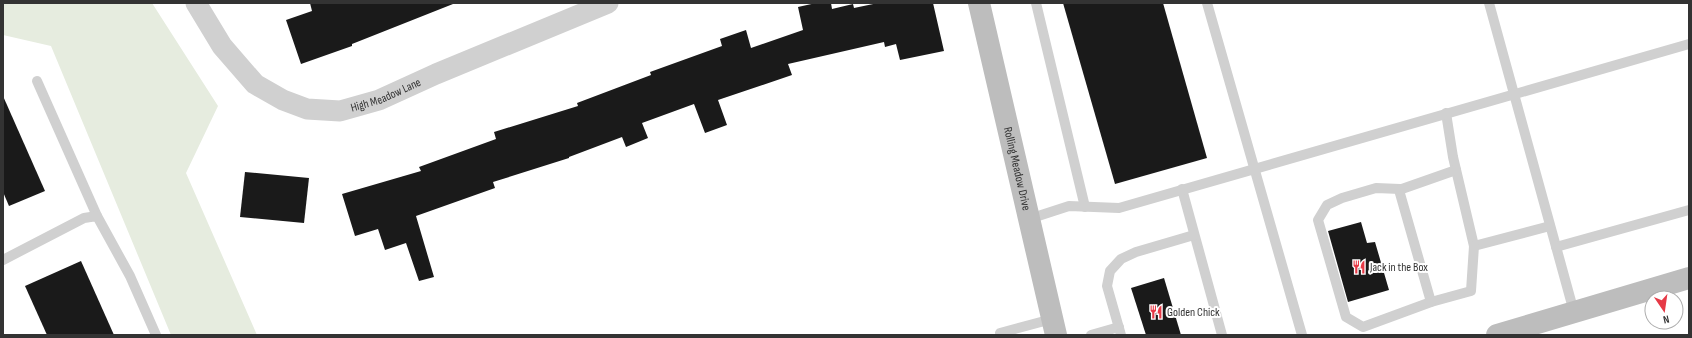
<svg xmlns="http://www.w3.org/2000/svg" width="1692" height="338" viewBox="0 0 1692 338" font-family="'Sofia Sans Condensed',sans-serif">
<rect width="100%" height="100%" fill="#fff"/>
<polygon fill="#e6ecdf" points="3,3 152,3 218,106 186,173 257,335 171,335 51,46 3,35"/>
<g fill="#1a1a1a">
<polygon points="310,3 453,3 453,4 352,44 352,46 301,64 286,20 312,11"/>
<polygon points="816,3 831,3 832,9 853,4 854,8 878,3 933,3 944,51 900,60 896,44 885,47 884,42 788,64 792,75 718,100 727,125 705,133 694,104 642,123 648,138 626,147 622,137 569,157 569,158 493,182 495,188 416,216 434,277 419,281 406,243 385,250 378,229 355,236 342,194 421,171 419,167 496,139 494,132 578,106 577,103 651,75 650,72 722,46 720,39 746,30 751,48 803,30 798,7"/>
<polygon points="1063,3 1163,3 1207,158 1115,184"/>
<polygon points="3,96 45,191 9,206 3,192"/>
<polygon points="245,172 309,178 304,223 240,217"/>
<polygon points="1361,222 1367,243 1375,242 1389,290 1348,302 1328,231"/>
<polygon points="81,261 114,335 47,335 25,286"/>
<polygon points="1164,278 1181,335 1146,335 1131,288"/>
</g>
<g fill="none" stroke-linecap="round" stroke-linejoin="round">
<g stroke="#d0d0d0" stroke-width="10">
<polyline points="1036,3 1085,207"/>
<polyline points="1207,3 1302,335"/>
<polyline points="1489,3 1574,312"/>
<polyline points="37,81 97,216"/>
<polyline points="1446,113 1453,157 1474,246 1550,226"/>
<polyline points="1182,189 1222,335"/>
<polyline points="1400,189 1376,188 1342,198 1327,205 1318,220 1346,317 1363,327 1431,302 1471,291 1474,246"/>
<polyline points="1029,219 1069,206 1119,208 1689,44"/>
<polyline points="1556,247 1689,210"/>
<polyline points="3,260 84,218 97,216 130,276 156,335"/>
<polyline points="1431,302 1399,190 1456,170"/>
<polyline points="1001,335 1000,333 1052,319"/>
<polyline points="1091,335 1119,327"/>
<polyline points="1121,335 1107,286 1110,271 1121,259 1136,252 1194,235"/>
</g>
<path stroke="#d0d0d0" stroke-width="21" id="s1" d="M196,3L222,46L255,84L283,100L307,109L340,111L379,100L436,74L608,3"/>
<g stroke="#bdbdbd" stroke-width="22">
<path id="s2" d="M979,3L1056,335"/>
<polyline points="1497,335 1689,278"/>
</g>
</g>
<defs>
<g id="restaurant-bare" transform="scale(1.08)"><path d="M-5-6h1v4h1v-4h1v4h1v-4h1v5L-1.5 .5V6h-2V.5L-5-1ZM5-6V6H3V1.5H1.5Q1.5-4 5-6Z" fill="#e63946" stroke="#fff" stroke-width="2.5" paint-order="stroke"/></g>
</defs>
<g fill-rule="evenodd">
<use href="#restaurant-bare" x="1359" y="267"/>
<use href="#restaurant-bare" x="1156" y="312"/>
</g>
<g text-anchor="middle" stroke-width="4" stroke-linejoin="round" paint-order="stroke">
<g font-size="12" fill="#333" stroke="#fff">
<text dy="4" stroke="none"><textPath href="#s1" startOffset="240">High Meadow Lane</textPath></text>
<text dy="4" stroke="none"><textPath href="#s2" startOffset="170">Rolling Meadow Drive</textPath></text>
</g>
<g font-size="12" fill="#333" stroke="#fff" text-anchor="start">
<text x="1370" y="271">Jack in the Box</text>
<text x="1167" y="316">Golden Chick</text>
</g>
</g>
<rect width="1692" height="338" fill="none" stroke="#333333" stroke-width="8"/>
<g transform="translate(1664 310) rotate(167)"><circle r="19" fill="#ffffff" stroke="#adadad"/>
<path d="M0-3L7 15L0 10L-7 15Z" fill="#e63946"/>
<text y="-6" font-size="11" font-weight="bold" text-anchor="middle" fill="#333333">N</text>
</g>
</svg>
